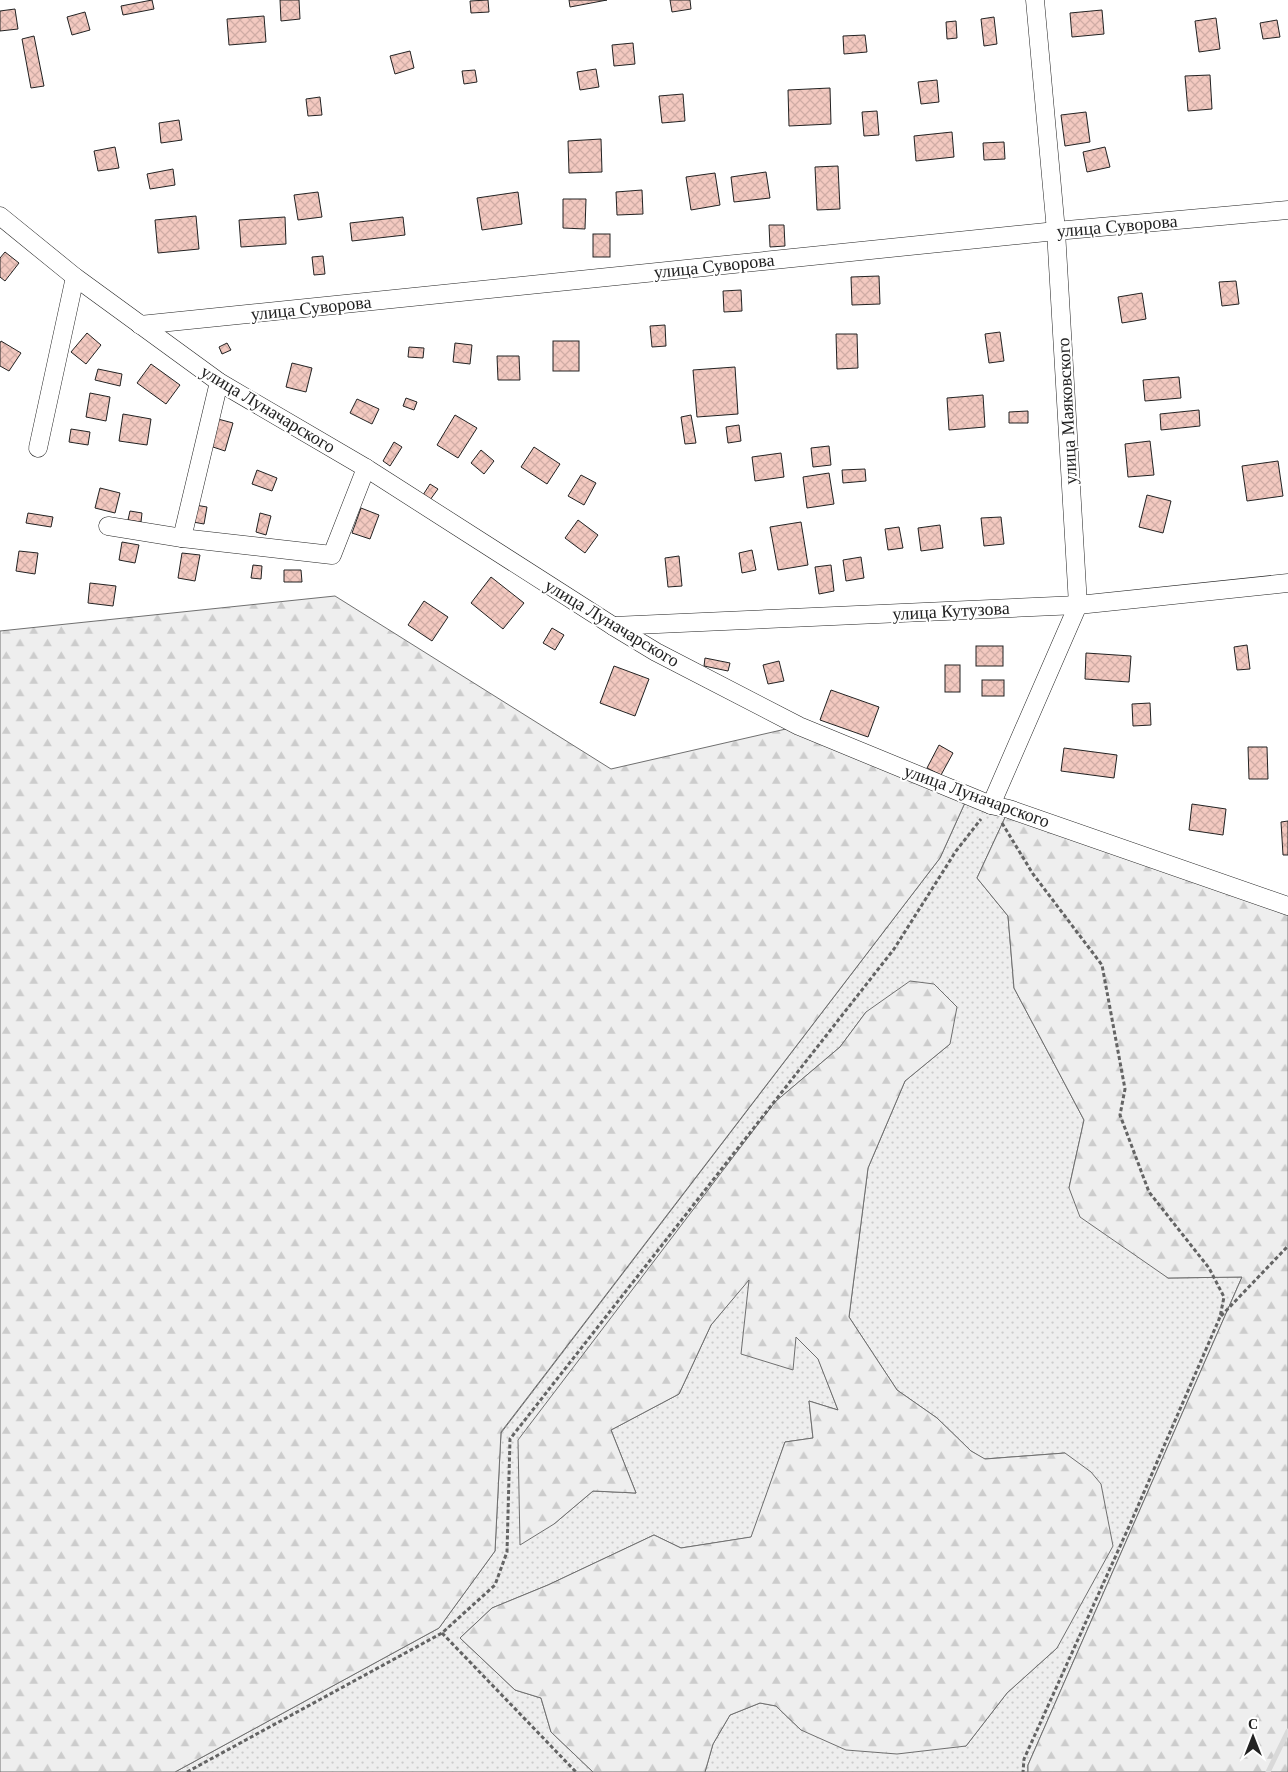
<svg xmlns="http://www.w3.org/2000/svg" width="1288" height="1772" viewBox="0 0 1288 1772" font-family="Georgia,serif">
<defs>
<pattern id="grass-dots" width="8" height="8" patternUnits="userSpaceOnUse" patternTransform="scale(1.25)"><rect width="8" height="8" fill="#eee"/><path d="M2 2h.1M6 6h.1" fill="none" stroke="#ccc" stroke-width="1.8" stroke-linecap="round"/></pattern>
<pattern id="forest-firs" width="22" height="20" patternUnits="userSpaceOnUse" patternTransform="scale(1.25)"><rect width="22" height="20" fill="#eee"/><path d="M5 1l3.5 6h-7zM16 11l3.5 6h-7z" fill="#ccc"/></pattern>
<pattern id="building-cross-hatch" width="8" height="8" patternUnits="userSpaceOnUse" patternTransform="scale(1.25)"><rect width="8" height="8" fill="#f3c9c0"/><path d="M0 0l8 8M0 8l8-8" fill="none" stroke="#d0aca5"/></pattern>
</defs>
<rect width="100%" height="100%" fill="#fff"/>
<polygon fill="url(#grass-dots)" stroke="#6f6f6f" points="968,796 1009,809 977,878 1008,916 1014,988 1084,1120 1069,1188 1168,1278 1242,1277 1028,1765 1028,1772 705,1772 713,1744 730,1715 760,1703 776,1706 801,1730 966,1746 1007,1693 1057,1648 1065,1453 984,1459 971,1451 937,1418 897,1390 849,1317 868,1168 905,1081 950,1044 866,1012 840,1047 775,1102 554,1524 593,1491 636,1493 611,1430 679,1394 711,1325 749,1279 796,1336 818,1358 838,1410 809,1401 813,1438 785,1442 752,1537 681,1548 654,1535 548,1585 492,1608 460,1638 515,1690 541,1698 551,1732 593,1772 175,1772 439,1628 495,1551 501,1433 940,858"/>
<g fill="url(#forest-firs)" stroke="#6f6f6f">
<polygon points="335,596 611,769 799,726 968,796 940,858 501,1432 495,1551 439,1628 175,1772 0,1772 0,631"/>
<polygon points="1009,809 1288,906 1288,1772 1028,1772 1028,1765 1242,1277 1168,1278 1080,1217 1069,1188 1084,1120 1014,988 1008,916 977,878"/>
<polygon points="910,981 934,984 957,1007 950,1044 905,1081 868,1168 849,1317 897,1390 937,1418 971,1451 985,1459 1065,1453 1091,1472 1101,1484 1113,1546 1057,1648 1007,1693 966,1746 897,1754 846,1750 801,1730 776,1706 760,1703 730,1715 713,1744 705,1772 593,1772 551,1732 541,1698 515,1690 460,1638 492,1608 548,1585 654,1535 681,1548 751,1537 785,1442 813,1438 809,1401 838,1410 818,1359 796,1337 793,1370 741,1354 749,1280 711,1325 679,1394 611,1430 636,1493 593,1491 554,1524 520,1545 518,1440 775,1102 840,1047 866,1012"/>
</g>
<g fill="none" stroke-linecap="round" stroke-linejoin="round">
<polyline stroke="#d9d9d9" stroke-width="5" points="1268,1772 1288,1731"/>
</g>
<g fill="url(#building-cross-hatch)" stroke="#222">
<polygon points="152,0 154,9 123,15 121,6"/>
<polygon points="280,0 299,0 300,19 281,21"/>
<polygon points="488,0 489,12 471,13 470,1"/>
<polygon points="569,0 607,0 570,7"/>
<polygon points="670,0 690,0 691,9 672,12"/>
<polygon points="15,9 18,29 0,31 0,11"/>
<polygon points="1102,10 1104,34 1072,37 1070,13"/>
<polygon points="85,12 90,30 72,35 67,17"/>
<polygon points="264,16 266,42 229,45 227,19"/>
<polygon points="994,17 997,44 984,46 981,19"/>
<polygon points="1216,18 1220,49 1199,52 1195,21"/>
<polygon points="1277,20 1280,37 1263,39 1260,23"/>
<polygon points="956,21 957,38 947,39 946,22"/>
<polygon points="865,35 867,52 844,54 843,36"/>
<polygon points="34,36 44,86 31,88 22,39"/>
<polygon points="633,43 635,64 614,66 612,45"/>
<polygon points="410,51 414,68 395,74 390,56"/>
<polygon points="596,69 599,87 580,90 577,72"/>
<polygon points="475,70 477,82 464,84 462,71"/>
<polygon points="1210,75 1212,109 1188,111 1185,76"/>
<polygon points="937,80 939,102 921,104 918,82"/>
<polygon points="830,88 831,124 789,126 788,90"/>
<polygon points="683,94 685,121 662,123 659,96"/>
<polygon points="320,97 322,115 308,116 306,99"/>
<polygon points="877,111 879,135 864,136 862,112"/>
<polygon points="1086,112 1090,142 1065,146 1061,115"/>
<polygon points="179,120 182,140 161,143 159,123"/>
<polygon points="952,132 954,157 916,161 914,136"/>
<polygon points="601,139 602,172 569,173 568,141"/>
<polygon points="1004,142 1005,159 984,160 983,143"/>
<polygon points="115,147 119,168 98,171 94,151"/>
<polygon points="1105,147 1110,167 1087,172 1083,152"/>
<polygon points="838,166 840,209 817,210 815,167"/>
<polygon points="173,169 175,185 150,189 147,174"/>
<polygon points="766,172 770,198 734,202 731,177"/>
<polygon points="715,173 720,205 691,210 686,177"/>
<polygon points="642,190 643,214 617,215 616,192"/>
<polygon points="318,192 322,217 298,220 294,195"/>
<polygon points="518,192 522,224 482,230 477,198"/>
<polygon points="563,199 586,199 585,229 563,228"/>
<polygon points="196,216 199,249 158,253 155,220"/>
<polygon points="285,217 286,244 241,247 239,220"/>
<polygon points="403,217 405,235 352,241 350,223"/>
<polygon points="769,225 784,225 785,246 770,247"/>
<rect x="593" y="234" width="17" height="23"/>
<polygon points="5,252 19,263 5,281 0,277 0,258"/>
<polygon points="323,256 325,274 314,275 312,257"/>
<polygon points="879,276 880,304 852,305 851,277"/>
<polygon points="1236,281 1239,304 1222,306 1219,282"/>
<polygon points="741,290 742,311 724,312 723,291"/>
<polygon points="1142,293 1146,319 1122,323 1118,297"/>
<polygon points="665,325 666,346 652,347 650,326"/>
<polygon points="1000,332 1004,361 989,363 985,334"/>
<polygon points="87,333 101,345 86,364 71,352"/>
<polygon points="836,334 857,334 858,368 837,369"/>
<polygon points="1,341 21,353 9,371 0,366 0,343"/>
<rect x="553" y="341" width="26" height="30"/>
<polygon points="227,343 231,350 222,354 219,347"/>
<polygon points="455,343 472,345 470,364 453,362"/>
<polygon points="409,347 424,348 423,358 408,357"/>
<polygon points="497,356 519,356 520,380 498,380"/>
<polygon points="292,363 312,368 306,392 286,387"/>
<polygon points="151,364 180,385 166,404 137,383"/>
<polygon points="735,367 738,414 697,417 693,370"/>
<polygon points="98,369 122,374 120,386 95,380"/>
<polygon points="1179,377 1181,398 1145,401 1143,380"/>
<polygon points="90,393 110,397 106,421 86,417"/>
<polygon points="983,395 985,427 949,430 947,398"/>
<polygon points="406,398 417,402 414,410 403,406"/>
<polygon points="357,399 379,409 372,424 350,413"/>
<polygon points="1199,410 1200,426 1161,430 1160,414"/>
<polygon points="1028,411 1028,423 1009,423 1009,412"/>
<polygon points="123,414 151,419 147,445 119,441"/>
<polygon points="455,415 477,428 458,458 437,445"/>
<polygon points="691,415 696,443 685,444 681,417"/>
<polygon points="218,419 233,423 225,451 210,446"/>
<polygon points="739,425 741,441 728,443 726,427"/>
<polygon points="71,429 90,432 88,445 69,442"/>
<polygon points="1150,441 1154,475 1128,477 1125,444"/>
<polygon points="394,442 402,447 390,466 383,461"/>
<polygon points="829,446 831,465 813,467 811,448"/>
<polygon points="534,447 560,464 547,484 521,467"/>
<polygon points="481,450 494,461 484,474 471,463"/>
<polygon points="781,453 784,477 755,481 752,457"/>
<polygon points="1278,461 1283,496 1247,501 1242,466"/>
<polygon points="865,469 866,481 843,483 842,470"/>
<polygon points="257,470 277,478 272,491 252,484"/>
<polygon points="829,473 834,504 807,508 803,477"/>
<polygon points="581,475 596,483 584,505 568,496"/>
<polygon points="430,484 438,489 430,500 423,495"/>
<polygon points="100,488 120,493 115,513 95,508"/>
<polygon points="1147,495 1171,501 1163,533 1139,527"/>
<polygon points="195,505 207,507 204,524 193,522"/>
<polygon points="361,508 379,515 370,539 352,533"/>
<polygon points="130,511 142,513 141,522 128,520"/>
<polygon points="28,513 53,517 51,527 26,523"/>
<polygon points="260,513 271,516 266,535 256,532"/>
<polygon points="1001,517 1004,544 984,546 981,518"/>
<polygon points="578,520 598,535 585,553 565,538"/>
<polygon points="801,522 808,565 778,570 770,527"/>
<polygon points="940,525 943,548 921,551 918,528"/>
<polygon points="899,527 903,548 888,550 885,529"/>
<polygon points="122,542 139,545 135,563 119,560"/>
<polygon points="752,550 756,570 742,573 739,553"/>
<polygon points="19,551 38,553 35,574 16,571"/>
<polygon points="182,553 200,555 195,581 178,578"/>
<polygon points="679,556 682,586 668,587 665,558"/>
<polygon points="861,557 864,578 846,581 843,560"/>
<polygon points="253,565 262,566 261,579 251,578"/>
<polygon points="831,565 834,591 819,594 815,567"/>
<polygon points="284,570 301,570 302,582 284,582"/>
<polygon points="491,577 524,603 503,629 471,603"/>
<polygon points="90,583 116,586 113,606 88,603"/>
<polygon points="424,601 448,617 432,641 408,625"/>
<polygon points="552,628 564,635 555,650 543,643"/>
<polygon points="1247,645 1250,669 1237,670 1234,647"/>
<rect x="976" y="646" width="27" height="20"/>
<polygon points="1086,653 1131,656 1129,682 1085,679"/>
<polygon points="705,658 730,663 728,671 704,666"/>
<polygon points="779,661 784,681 768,684 763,665"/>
<rect x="945" y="665" width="15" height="27"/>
<polygon points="614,666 649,679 635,716 600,703"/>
<rect x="982" y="680" width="22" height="16"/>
<polygon points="831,690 879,707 868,737 820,720"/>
<polygon points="1150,703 1151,725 1133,726 1132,704"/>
<polygon points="939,745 953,753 941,775 927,768"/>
<polygon points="1248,747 1267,747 1268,779 1249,779"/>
<polygon points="1064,748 1117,755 1114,778 1061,771"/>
<polygon points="1192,804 1226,809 1223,835 1189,830"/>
<polygon points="1288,821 1288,855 1283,855 1281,822"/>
</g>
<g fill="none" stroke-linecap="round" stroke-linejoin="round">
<g stroke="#222" stroke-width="19">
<g id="minor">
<polyline points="0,216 75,277 219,382 366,468 613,626 656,652 799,726 991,805 1009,809 1288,906"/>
<polyline points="140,325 1056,231 1288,210"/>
<polyline points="38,448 75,277"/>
<polyline points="108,526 182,538 332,555 366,468"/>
<polyline points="182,538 219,382"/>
<polyline points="613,626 1078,605 1288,583"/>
<polyline points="991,805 1078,605 1056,231 1035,0"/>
</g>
</g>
<g stroke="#646464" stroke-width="3" stroke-dasharray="4 2.5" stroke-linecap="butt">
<polyline points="1002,823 1033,874 1102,965 1125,1089 1120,1115 1149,1192 1209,1268 1224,1297 1220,1317 1131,1522 1024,1759 1023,1772"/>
<polyline points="1221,1316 1288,1246"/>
<polyline points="442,1633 576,1772"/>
<polyline points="187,1772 442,1633 495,1585 507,1552 510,1439 894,949 956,851 981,819"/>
</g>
<use href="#minor" stroke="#fff" stroke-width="18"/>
</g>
<g text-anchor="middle" stroke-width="4" stroke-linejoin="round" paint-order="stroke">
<g font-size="18" fill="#222" stroke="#fff">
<text transform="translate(1117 226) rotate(-5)" y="6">улица Суворова</text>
<text transform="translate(714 266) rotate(-6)" y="6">улица Суворова</text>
<text transform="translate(311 308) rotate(-6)" y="6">улица Суворова</text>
<text transform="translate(268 409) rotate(31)" y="6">улица Луначарского</text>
<text transform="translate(1067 411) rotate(-93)" y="6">улица Маяковского</text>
<text transform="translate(951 611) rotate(-3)" y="6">улица Кутузова</text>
<text transform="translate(612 623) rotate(31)" y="6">улица Луначарского</text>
<text transform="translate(977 796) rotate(20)" y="6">улица Луначарского</text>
</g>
</g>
<g transform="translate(1253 1737)" stroke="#ffffff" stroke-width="4" paint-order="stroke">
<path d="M0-4L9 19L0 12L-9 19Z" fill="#222222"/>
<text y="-8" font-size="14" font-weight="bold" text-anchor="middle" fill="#222222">С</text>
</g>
</svg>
